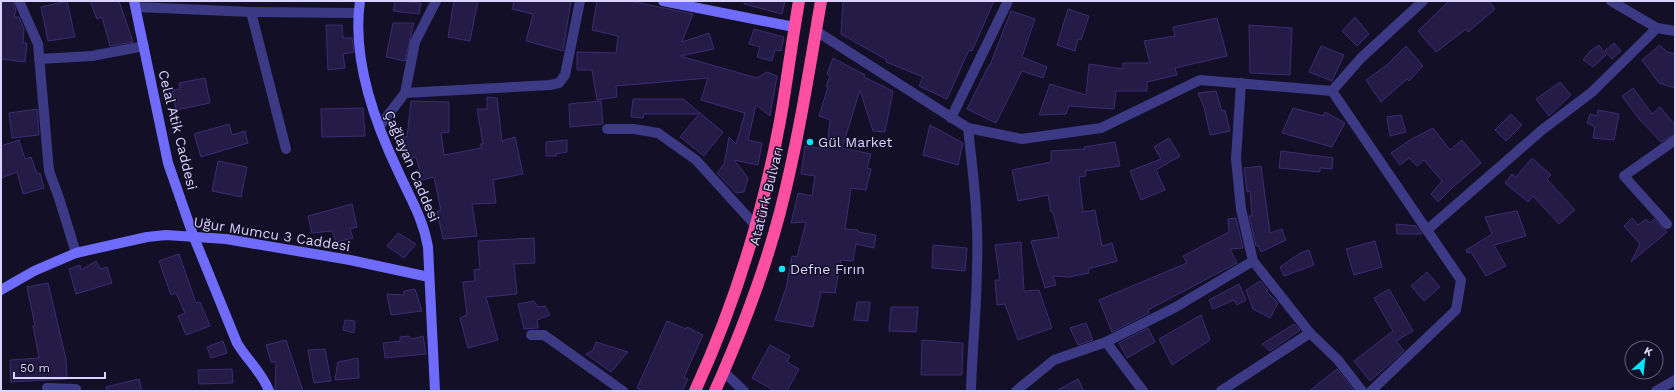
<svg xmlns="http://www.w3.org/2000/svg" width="1676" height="392" viewBox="0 0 1676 392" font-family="'Work Sans',sans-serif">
<rect width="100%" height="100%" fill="#130f26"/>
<g fill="#241b47" stroke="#3b2d73">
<polygon points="1,1 13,1 16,10 14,17 19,17 24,29 23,43 27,43 25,62 1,59"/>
<polygon points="67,1 75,37 48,41 41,7"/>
<polygon points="90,1 119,1 133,42 110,46 102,17 97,19"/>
<polygon points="395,1 421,3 419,14 393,11"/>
<polygon points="454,1 478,1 470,41 448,37"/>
<polygon points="514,1 571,1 563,51 526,41 533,14 512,9"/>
<polygon points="597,1 630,1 693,14 682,42 709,33 714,49 680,56 757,78 767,72 777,76 770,116 756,105 748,140 762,143 758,165 734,160 748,178 744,192 736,193 717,173 724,164 729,137 736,144 745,113 701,100 708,78 616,86 617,97 597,100 592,70 577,70 577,52 616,53 618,36 592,30"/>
<polygon points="744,1 785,1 782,14 744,4"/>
<polygon points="843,1 994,1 972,51 969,50 947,99 919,86 923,77 886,62 887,60 841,34"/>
<polygon points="1449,1 1489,1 1495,9 1468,32 1466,29 1436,52 1418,31"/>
<polygon points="1068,9 1089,16 1081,40 1078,39 1075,51 1057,45"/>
<polygon points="1011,11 1035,19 1022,57 1047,67 1043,78 1022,71 996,123 967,109 989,65 990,65"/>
<polygon points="1355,17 1369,34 1357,46 1342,31"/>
<polygon points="1217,18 1227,56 1175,68 1177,75 1147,82 1147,91 1116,91 1114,109 1069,106 1066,114 1039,115 1050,84 1086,95 1089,64 1123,69 1123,63 1150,63 1144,41 1175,36 1173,27"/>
<polygon points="393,23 414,23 405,61 386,57"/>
<polygon points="326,25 342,25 343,38 352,38 354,52 343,54 345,68 328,70"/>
<polygon points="1249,25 1292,28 1290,75 1250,73"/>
<polygon points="754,29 784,37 781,51 775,50 772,61 757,57 760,47 749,44"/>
<polygon points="1614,43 1621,51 1612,59 1605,51"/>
<polygon points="1599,45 1606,55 1593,67 1583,60 1590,51"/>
<polygon points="1660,45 1667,52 1675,54 1675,88 1659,83 1642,60"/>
<polygon points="1321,46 1344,55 1332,81 1309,72"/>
<polygon points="1406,46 1423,66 1409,81 1407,79 1381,102 1366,80 1387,65"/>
<polygon points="833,58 865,75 864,77 893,91 885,132 873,131 860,90 842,148 871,154 867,168 871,169 866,190 851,188 845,229 858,230 858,232 876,235 874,248 856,244 853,261 841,260 835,293 821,292 813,327 775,320 786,288 792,256 797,257 806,222 791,223 798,193 812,196 815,176 801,174 805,146 827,149 830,120 819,116 828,87 826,86 830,76 827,74"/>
<polygon points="205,78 210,103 176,110 172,90 180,89 179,83"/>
<polygon points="1560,82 1571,95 1549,116 1536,99"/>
<polygon points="1633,88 1652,114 1660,107 1675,125 1675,134 1661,142 1639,119 1622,96"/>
<polygon points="1216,91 1222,111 1225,110 1230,131 1210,135 1204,107 1198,93"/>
<polygon points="487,97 497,98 502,141 515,137 523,174 493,180 496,203 472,204 477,236 443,239 437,211 441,211 434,177 422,180 416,157 408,159 403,137 407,137 411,101 449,102 449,132 441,133 444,155 482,148 480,144 483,144 477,109 487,109"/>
<polygon points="633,99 683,99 723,132 704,156 680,137 699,114 644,114 643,118 631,117"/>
<polygon points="601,101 603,124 570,127 569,104"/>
<polygon points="363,108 365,136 322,137 321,109"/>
<polygon points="1293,108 1323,116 1325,112 1345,123 1332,147 1282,133"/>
<polygon points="37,109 39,135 12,138 9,113"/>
<polygon points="1598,110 1619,114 1614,140 1593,138 1595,127 1587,123 1590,114 1597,116"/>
<polygon points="1511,114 1522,125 1506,141 1495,130"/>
<polygon points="1401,115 1406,132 1390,136 1387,117"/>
<polygon points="229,124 232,135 245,131 248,143 201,157 194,134"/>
<polygon points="930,125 963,143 958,165 923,155"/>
<polygon points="1433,128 1450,150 1462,140 1481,163 1452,188 1438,202 1431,194 1442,181 1424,160 1417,166 1409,158 1400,165 1391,153 1410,140"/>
<polygon points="1169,138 1180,156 1156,170 1165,190 1141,200 1130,171 1161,159 1154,147"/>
<polygon points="19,140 25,159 31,157 37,174 40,173 44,188 23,194 17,172 1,178 1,146"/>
<polygon points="567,140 567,152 556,154 556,156 546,156 546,142"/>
<polygon points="1115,142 1120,166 1085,171 1086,176 1079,177 1083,212 1095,210 1102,246 1112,243 1117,261 1088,269 1089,273 1069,277 1053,276 1056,285 1045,288 1031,241 1059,237 1053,212 1051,212 1048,195 1018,201 1012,170 1051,162 1051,151 1085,149 1084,147"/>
<polygon points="1281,151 1333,158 1332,169 1320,168 1320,172 1279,168"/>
<polygon points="1532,158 1551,175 1547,179 1575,210 1559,224 1533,196 1528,202 1505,183 1512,174 1516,177"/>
<polygon points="218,161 247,167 241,197 212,191"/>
<polygon points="1261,166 1270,233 1282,229 1286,240 1261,252 1259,246 1256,246 1249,216 1252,216 1250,191 1247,192 1244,168"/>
<polygon points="352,204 357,227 350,229 353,238 336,242 332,231 312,233 308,216"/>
<polygon points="1517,211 1526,236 1494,245 1506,266 1486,276 1471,252 1467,253 1466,250 1492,234 1485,217"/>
<polygon points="1236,218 1243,248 1230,249 1237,263 1148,310 1149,313 1112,332 1099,300 1187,263 1183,256 1229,232 1228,219"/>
<polygon points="1632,218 1638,225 1646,219 1650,223 1654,219 1667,232 1631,262 1640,244 1624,226"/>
<polygon points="1396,224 1416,226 1422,234 1397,234"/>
<polygon points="398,233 416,244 404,258 387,246"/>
<polygon points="534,238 535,263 514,264 517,294 486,297 498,340 468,348 460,318 467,315 463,282 475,281 474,270 480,269 478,241"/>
<polygon points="1375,241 1382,267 1354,275 1346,249"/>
<polygon points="1021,242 1024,291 1039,290 1052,328 1018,340 1005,304 997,305 995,280 1000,280 995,245"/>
<polygon points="933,245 967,248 965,271 932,268"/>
<polygon points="1309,250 1314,265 1284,276 1280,267 1300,253"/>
<polygon points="179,254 196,303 200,302 210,326 186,335 178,316 185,313 176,293 171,295 159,261"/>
<polygon points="96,261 101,269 107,267 112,283 76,294 69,269 80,265 81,270"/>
<polygon points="1427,272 1440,287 1424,301 1411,286"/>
<polygon points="1260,281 1268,290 1266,291 1278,303 1270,318 1253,309 1246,290"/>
<polygon points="48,283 66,359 67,379 11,382 10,360 39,358 33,326 35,326 27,287"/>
<polygon points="1239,284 1246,300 1237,305 1234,300 1213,309 1209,300"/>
<polygon points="415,289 422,311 391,315 387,294 404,295 404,291"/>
<polygon points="1389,289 1413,331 1396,341 1404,351 1370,381 1354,361 1393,331 1374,298"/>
<polygon points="534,301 538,307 545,306 550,315 537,320 538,328 524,329 518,304"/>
<polygon points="857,302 870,302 868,321 854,320"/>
<polygon points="891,307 918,307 916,332 889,331"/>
<polygon points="1201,315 1210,340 1172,365 1159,339"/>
<polygon points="345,320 355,321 354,333 343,330"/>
<polygon points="667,321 686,329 687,327 703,335 684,377 688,379 682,391 643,391 637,388"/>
<polygon points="1086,323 1093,340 1078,345 1070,328"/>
<polygon points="1294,324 1300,330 1270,351 1262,344"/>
<polygon points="1148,328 1155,342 1127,358 1119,343"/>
<polygon points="409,336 412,339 423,336 426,354 385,358 383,343 400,341 400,337"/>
<polygon points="286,340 303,391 275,391 276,362 271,362 266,345"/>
<polygon points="922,340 963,343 962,375 921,375"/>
<polygon points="223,341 227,353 211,358 207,347"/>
<polygon points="596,342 628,352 611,372 586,354 593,350"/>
<polygon points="770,345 790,356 787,362 799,369 787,391 775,391 752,378"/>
<polygon points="325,349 331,381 314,383 308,350"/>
<polygon points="358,358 359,378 335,380 338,362"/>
<polygon points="232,369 233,383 199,384 198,370"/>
<polygon points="1337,369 1354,391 1309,391"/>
<polygon points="139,379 142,391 107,391 106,387"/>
<polygon points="1078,379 1084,391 1056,391"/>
</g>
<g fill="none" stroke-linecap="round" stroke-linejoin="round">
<g stroke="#3d3a85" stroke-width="10">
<polyline points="19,1 38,44 49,171 59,198 76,253"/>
<polyline points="1611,1 1657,28 1675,31"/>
<polyline points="136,7 251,12 358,13"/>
<polyline points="251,12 286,149"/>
<polyline points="816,31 968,128 1022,139 1101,128 1200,80 1332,91 1361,58 1423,1"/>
<polyline points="39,59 92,56 144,46"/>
<polyline points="1241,83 1236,159 1241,209 1253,261 1310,333 1338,360 1362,391"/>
<polyline points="1332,91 1461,280 1456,310 1371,391"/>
<polyline points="405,93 415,42 436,1"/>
<polyline points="951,118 1008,1"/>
<polyline points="379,127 405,93 550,85 559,83 565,75 580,1"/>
<path d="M968,128C973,174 979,219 977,265C977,307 972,349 971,391"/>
<polyline points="607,129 634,129 658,133 696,160 755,225"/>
<polyline points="1667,224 1624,176 1675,140"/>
<polyline points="1427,230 1542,130 1592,92 1657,28"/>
<polyline points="531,335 544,335 623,391"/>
<polyline points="1106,342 1143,391"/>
<polyline points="724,372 744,391"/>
<polyline points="47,388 76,389 76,391"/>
<polyline points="1016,391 1054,360 1106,342 1174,308 1253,261"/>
<polyline points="1221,391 1310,333"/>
<polyline points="1656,391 1675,380"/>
</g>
<g stroke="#6f6bff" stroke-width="10">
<path d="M134,1L168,163L193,235L237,343C247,360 262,372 269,391"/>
<path d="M360,1C352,57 374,121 398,171C410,198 423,218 428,247L435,391"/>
<polyline points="663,1 794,27"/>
<polyline points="1,290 34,271 76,253 147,237 166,235 226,239 350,260 429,277"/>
</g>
<g stroke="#ff4fa3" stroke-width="12">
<path d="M695,391C734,306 763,213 780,121C787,81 792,41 799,1"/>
<path d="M715,391C741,333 764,273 780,212C798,143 809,71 821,1"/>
</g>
</g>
<g fill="#00e5ff" stroke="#130f26" stroke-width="1.5">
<circle cx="810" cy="142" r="4"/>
<circle cx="782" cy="269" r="4"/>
</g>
<g text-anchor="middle" stroke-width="3" stroke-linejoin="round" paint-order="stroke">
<g font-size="14" fill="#d9d4ff" stroke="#130f26">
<text transform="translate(178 130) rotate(76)" y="5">Celal Atik Caddesi</text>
<text transform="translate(412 166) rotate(67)" y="5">Çağlayan Caddesi</text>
<text transform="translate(766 196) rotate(-76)" y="5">Atatürk Bulvarı</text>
<text transform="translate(272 234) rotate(9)" y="5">Uğur Mumcu 3 Caddesi</text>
</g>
<g font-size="14" fill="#d9d4ff" stroke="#130f26" text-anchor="start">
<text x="818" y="147">Gül Market</text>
<text x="790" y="274">Defne Fırın</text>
</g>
</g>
<rect width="1676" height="392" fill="none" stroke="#d9d4ff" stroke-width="4"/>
<g transform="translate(1644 360) rotate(27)"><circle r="19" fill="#130f26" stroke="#625e7d"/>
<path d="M0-3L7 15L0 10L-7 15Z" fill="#00e5ff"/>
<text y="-6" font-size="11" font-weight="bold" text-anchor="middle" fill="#d9d4ff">K</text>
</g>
<path d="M14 372v6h91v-6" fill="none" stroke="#d9d4ff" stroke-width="2"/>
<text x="20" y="372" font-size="12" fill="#d9d4ff" stroke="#130f26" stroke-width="3" paint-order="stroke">50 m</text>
</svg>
